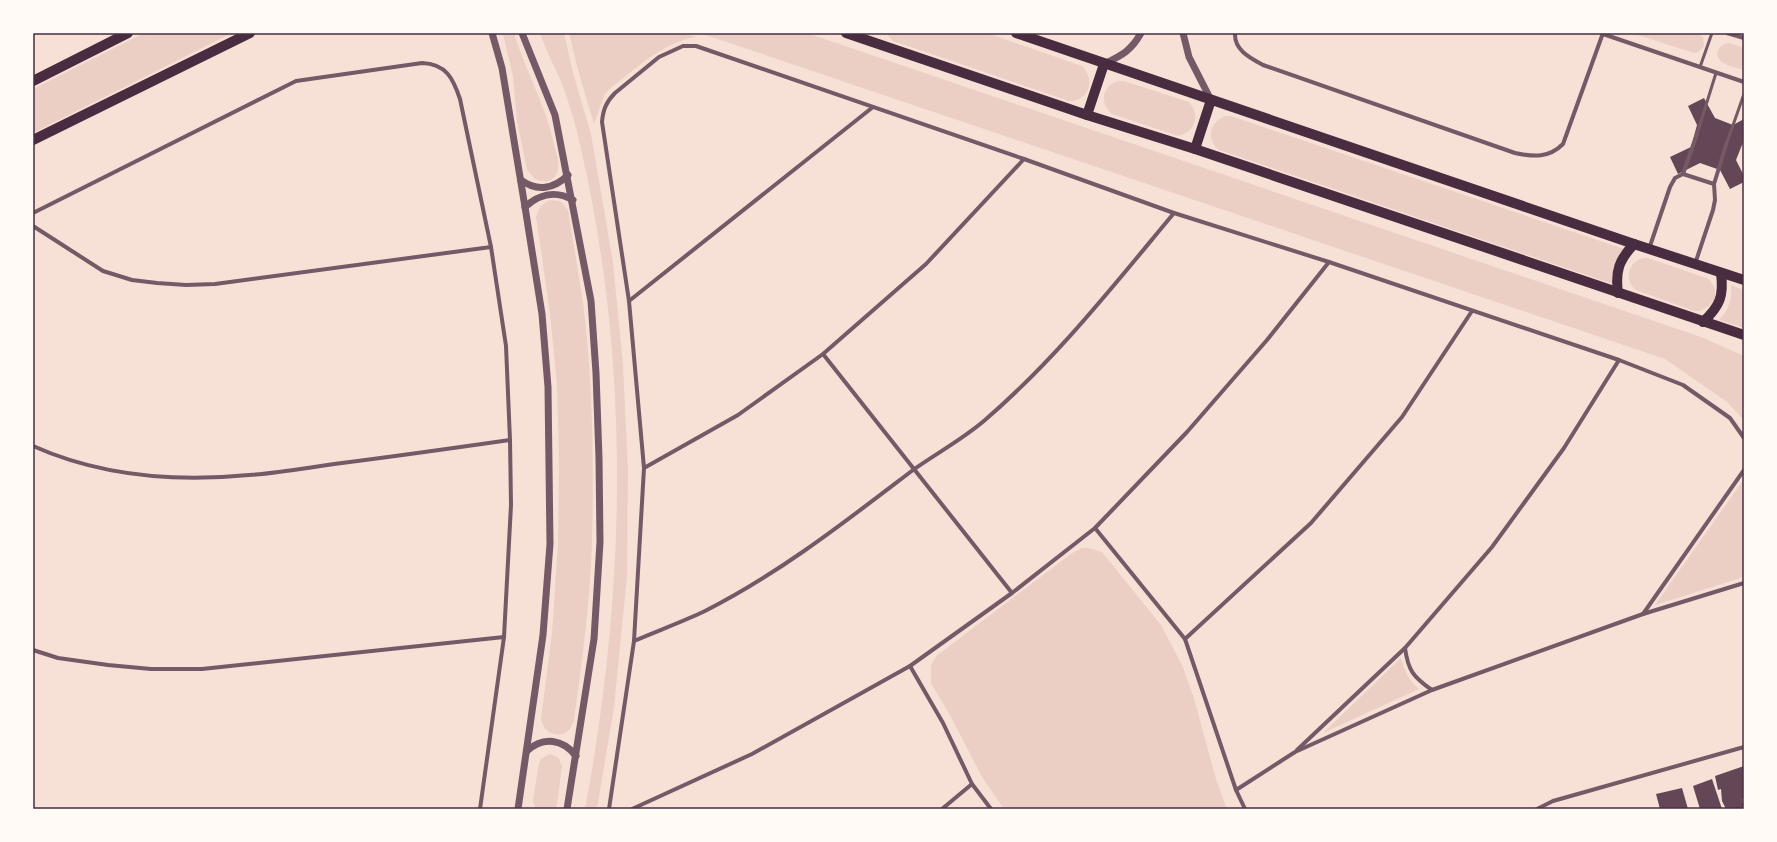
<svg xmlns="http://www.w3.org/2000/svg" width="1777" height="842" viewBox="0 0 1777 842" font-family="'Noto Sans',sans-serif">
<rect width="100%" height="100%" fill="#f7e1d7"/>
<g fill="#ebcfc5">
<polygon points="144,33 232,33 33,133 33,89"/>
<path d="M503,33H514C526,72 547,108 555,148C557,155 559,162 558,169C556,182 545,183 535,179L527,170L517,121L513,77Z"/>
<path d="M540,33H564L573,73L591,134L613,262L623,365L628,469L627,577L614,708L597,809H585C626,591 631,362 580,145C576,124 569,104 562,84C555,67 546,51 540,33Z"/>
<path d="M569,33H684L696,37C662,43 638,67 612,87L605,94L594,124L578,70Z"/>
<polygon points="700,33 807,33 1701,337 1744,356 1744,420 1727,402 1665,359"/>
<path d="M886,33H987L1082,66C1096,80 1089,101 1069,101L893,41Z"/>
<polygon points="1632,33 1696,33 1703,37 1704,46 1698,52 1694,53"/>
<path d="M1729,43L1744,48V70C1735,67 1713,64 1718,50C1720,46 1724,44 1729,43Z"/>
<path d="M1118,81H1124L1189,102C1201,116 1195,132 1178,136L1112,114C1099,103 1102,86 1118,81Z"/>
<path d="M1225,116H1231L1624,249L1613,267V284L1219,150C1206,139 1209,123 1225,116Z"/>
<path d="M549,200L560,201L568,210C573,241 578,271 583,302C593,381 594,464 592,543C590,603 582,662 574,720C569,740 545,739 541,719L552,633L558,544L559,462L557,386L550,313L536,217L540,207Z"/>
<path d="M1643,258H1648L1709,279L1715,288V298L1709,306L1700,311H1694L1636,290C1624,280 1627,263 1643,258Z"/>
<path d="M1731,285L1744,290V328L1719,320C1729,310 1732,299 1731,285Z"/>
<polygon points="1744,479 1744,577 1655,605"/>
<polygon points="1082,548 1089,548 1102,552 1161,625 1182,665 1193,695 1216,779 1227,809 1004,809 982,777 951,717 931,683 931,665 937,655 943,651 1072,553"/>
<path d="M1401,658C1404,670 1409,681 1419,689L1323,733Z"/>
<polygon points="549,754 558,757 562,766 557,805 555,809 535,809 533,800 539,763 541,759"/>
</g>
<g fill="#644757">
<polygon points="1704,98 1715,118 1733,125 1744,119 1744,140 1736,160 1744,176 1744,182 1730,189 1720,170 1700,163 1678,174 1670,157 1691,147 1697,125 1688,106"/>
<polygon points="1744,766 1744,799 1742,799 1744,809 1726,809 1722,801 1721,789 1718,790 1715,776"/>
<polygon points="1712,779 1722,809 1700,809 1693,786"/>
<polygon points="1682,788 1688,809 1660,809 1656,794"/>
</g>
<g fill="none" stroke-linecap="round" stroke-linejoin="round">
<g stroke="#755966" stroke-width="3">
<polyline points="1700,67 1712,33"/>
<polyline points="1697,134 1716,73"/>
<polyline points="1726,145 1744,94"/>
</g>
<g stroke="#755966" stroke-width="4">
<path d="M1235,33C1234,50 1250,58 1263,65L1515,153C1534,157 1549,158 1563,144L1603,33"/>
<polyline points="1727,33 1744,38"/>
<polyline points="1603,34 1744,82"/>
<polyline points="1683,174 1697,134"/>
<path d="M33,213L296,81L422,63C446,64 453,78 460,99L491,247L506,346L510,440L511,505L504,637L480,809"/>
<polyline points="33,226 103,271 132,280 157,283 186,285 215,284 491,247"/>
<polyline points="1649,249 1670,187 1675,178 1683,174 1714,184"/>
<polyline points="1695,264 1713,210 1715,200 1714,184 1726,145"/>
<polyline points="629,301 873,107"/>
<polyline points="823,354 1012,593"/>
<path d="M33,446C100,476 177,482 249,475C280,473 311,467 342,463C398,456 454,448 510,440"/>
<polyline points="644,468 738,415 823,354 926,264 1024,159"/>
<polyline points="1095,528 1185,639 1236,790 1245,809"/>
<polyline points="1643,614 1744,470"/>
<polyline points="1185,639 1311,523 1402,417 1472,311"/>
<path d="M634,641C657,631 682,622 705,611C780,573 846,521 913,470C937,453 963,439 985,420C1056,359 1114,285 1174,213"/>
<path d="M1405,648C1408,670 1413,677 1432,690"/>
<polyline points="33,650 58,658 108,665 151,669 202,669 504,637"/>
<polyline points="910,666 943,723 972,784 991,809"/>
<polyline points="1297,750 1405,648 1492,547 1564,448 1619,360"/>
<polyline points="1236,790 1295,752 1432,690 1643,614 1744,583"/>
<path d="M609,809L634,641L644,468L629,301L602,122C603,110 606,102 615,93L659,57L683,46H696L1024,159L1174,213L1329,262L1619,360L1683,385L1730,418L1744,438"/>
<polyline points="632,809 752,754 910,666 1012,593 1095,528 1187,432 1267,340 1329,262"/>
<polyline points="942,809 972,784"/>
<polyline points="1537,809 1553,801 1744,747"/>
</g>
<g stroke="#755966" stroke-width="7">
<polyline points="492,33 502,68 525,207 542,314 548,387 550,544 543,635 518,809"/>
<polyline points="522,33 555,115 591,301 596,373 599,458 600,542 594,639 567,809"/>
<polyline points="1183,33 1189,57 1211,100"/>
<path d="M1104,64C1122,55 1131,51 1141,33"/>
<path d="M521,180C537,192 554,189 568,175"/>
<path d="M525,207C539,194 556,190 573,200"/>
<path d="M527,751C543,736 563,739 576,756"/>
</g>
<g stroke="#4a2c40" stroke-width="10">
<polyline points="846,33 1087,115 1195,149 1744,335"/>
<polyline points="1016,33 1634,244 1744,280"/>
<polyline points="33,81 128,33"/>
<polyline points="1087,115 1104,64"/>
<polyline points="33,140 250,33"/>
<polyline points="1195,149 1211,100"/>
<path d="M1618,293C1615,271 1619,260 1634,244"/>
<path d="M1703,322C1720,306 1724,296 1721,273"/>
</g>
</g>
<rect width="1777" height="842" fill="none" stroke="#fffaf5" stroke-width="68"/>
<rect x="34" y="34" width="1709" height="774" fill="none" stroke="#4a2c40" stroke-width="1.5"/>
</svg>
